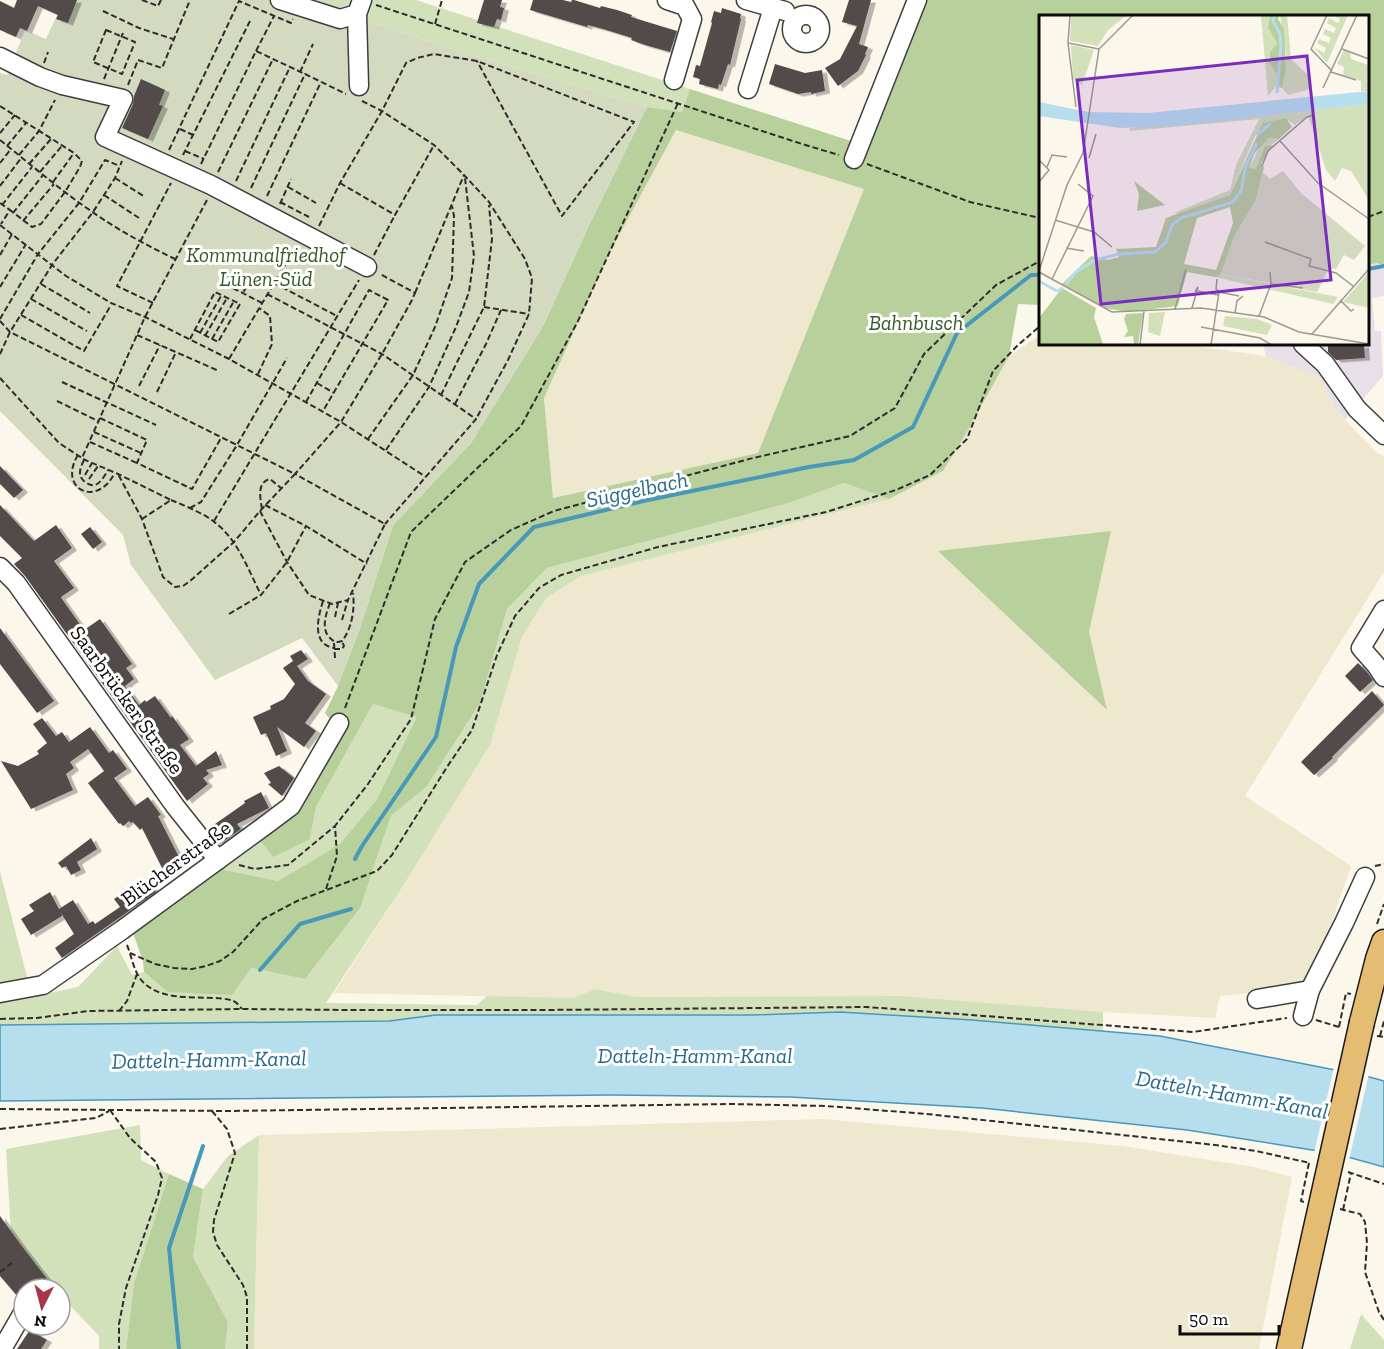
<svg xmlns="http://www.w3.org/2000/svg" width="1384" height="1349" viewBox="0 0 1384 1349" font-family="'Zilla Slab',serif">
<defs>
<filter id="shadow"><feDropShadow dx="5" dy="2.5" stdDeviation="0" flood-color="#0004"/></filter>
</defs>
<rect width="100%" height="100%" fill="#fcf7eb"/>
<polygon fill="#e7e0e8" points="1377,263 1384,266 1384,296 1372,298 1375,331 1381,331 1383,376 1345,420 1336,409 1320,378 1266,356 1263,344 1368,344 1368,265"/>
<g fill="#eee8cf">
<polygon points="676,130 864,189 758,453 553,498 544,398 611,250"/>
<polygon points="1040,335 1040,344 1181,344 1266,356 1320,378 1336,409 1345,420 1377,453 1384,456 1384,572 1245,796 1351,866 1309,987 1220,996 1215,1018 1103,1012 901,996 635,997 595,989 573,998 334,993 403,886 490,745 522,637 546,598 581,576 889,499 943,471 967,432 1009,356"/>
<polygon points="823,1119 1123,1146 1254,1167 1292,1177 1259,1349 254,1349 259,1135"/>
</g>
<g fill="#d2e1ba">
<polygon points="308,0 416,0 690,89 682,113 647,107 442,46"/>
<polygon points="844,483 889,499 581,576 546,598 522,637 490,745 403,886 326,1003 477,1005 487,996 573,998 595,989 636,997 901,996 1103,1012 1103,1031 972,1020 840,1012 752,1015 436,1015 389,1021 0,1025 0,871 26,973 35,996 78,987 117,946 132,975 144,972 169,992 251,968 305,979 361,907 374,866 391,816 427,786 480,703 507,609 547,568 789,503"/>
<polygon points="373,704 418,717 377,799 340,844 278,881 221,869 260,840 310,839 316,807"/>
<polygon points="140,1125 141,1160 169,1174 134,1283 126,1349 99,1349 99,1336 60,1295 60,1289 55,1289 11,1235 6,1149"/>
<polygon points="259,1135 254,1349 225,1349 228,1322 193,1257 203,1189 228,1156"/>
<polygon points="1361,1314 1384,1340 1384,1349 1350,1349"/>
</g>
<g fill="#b8d09b" fill-rule="evenodd">
<path d="M906,0H1384V266L1377,263L1368,265V16H1040V305L1018,304L1009,356L967,432L943,471L889,499L844,483L789,503L547,568L507,609L480,703L427,786L391,816L374,866L361,907L305,979L251,968L232,995L168,992L144,972L143,961L133,933L221,869L278,881L340,844L377,799L417,717L373,704L316,807L310,839L273,857L260,840L342,734L325,713L338,686L360,628L393,525L471,443L543,326L590,223L647,107L682,112L690,89L851,141ZM676,130L864,189L758,453L553,498L544,398L611,250Z"/>
<polygon points="1111,531 1089,632 1107,710 938,551"/>
<polygon points="169,1174 203,1189 193,1257 228,1322 225,1349 126,1349 134,1283"/>
</g>
<polygon fill="#d4dac0" points="64,0 308,0 442,46 647,107 590,223 543,326 471,443 393,525 360,628 338,686 302,638 215,680 131,565 123,535 0,411 0,73 7,75 25,30 46,39"/>
<polygon fill="#b6deed" stroke="#4898b9" stroke-width="1.5" points="840,1012 972,1020 1160,1036 1366,1076 1384,1081 1384,1167 1337,1154 1187,1130 982,1108 790,1097 612,1095 0,1101 0,1025 389,1021 436,1015 752,1015"/>
<polygon fill="#fcf7eb" points="1334,1067 1369,1074 1349,1160 1314,1153"/>
<g fill="none" stroke-linecap="round" stroke-linejoin="round">
<g stroke="#4898b9" stroke-width="4">
<polyline points="1368,269 1384,266"/>
<polyline points="355,859 362,846 436,737 456,647 479,584 534,527 648,500 809,467 854,460 913,427 957,333 1031,275 1040,275"/>
<polyline points="260,970 300,924 351,909"/>
<polyline points="179,1349 169,1248 203,1146"/>
</g>
</g>
<g fill="#524b49" filter="url(#shadow)">
<polygon points="17,0 77,0 68,23 56,19 58,15 38,6 27,31 20,28 16,37 0,30 0,1 14,8"/>
<polygon points="484,0 502,0 500,7 504,8 501,20 497,19 494,27 477,23"/>
<polygon points="533,0 563,0 571,2 572,0 574,0 600,8 601,6 617,10 632,15 631,17 677,31 670,52 645,45 631,40 632,38 603,29 588,25 587,27 530,10"/>
<polygon points="849,0 871,0 859,44 868,47 865,54 866,55 858,71 838,86 825,68 840,59 857,26 842,22"/>
<polygon points="722,8 741,14 740,18 741,19 730,65 728,64 721,85 719,84 718,89 699,84 700,79 693,77 696,65 700,66 712,23 711,22 714,11 721,13"/>
<polygon points="775,64 805,73 822,70 825,91 811,94 811,92 798,94 769,84"/>
<polygon points="141,79 165,90 159,105 163,106 148,139 122,128 133,104 134,96"/>
<polygon points="1328,344 1352,344 1353,346 1364,345 1365,358 1336,360 1328,352"/>
<polygon points="0,466 23,490 14,498 0,484"/>
<polygon points="0,505 34,541 56,525 72,548 54,561 74,588 61,597 62,599 84,630 100,619 132,664 126,668 134,679 125,686 139,705 145,700 146,702 155,696 171,718 172,716 189,739 180,745 196,766 216,751 222,765 206,770 209,774 203,778 208,784 187,801 25,576 14,564 22,558 0,536"/>
<polygon points="90,527 102,542 93,549 81,534"/>
<polygon points="0,628 54,701 37,713 0,664"/>
<polygon points="301,650 308,659 297,666 308,681 326,694 305,723 316,731 304,747 277,727 287,751 276,756 266,733 261,735 253,717 271,709 270,706 284,699 295,684 283,668 293,661 290,656"/>
<polygon points="1358,663 1367,672 1373,680 1360,692 1345,676"/>
<polygon points="1372,691 1384,705 1332,757 1333,758 1314,775 1301,762"/>
<polygon points="42,718 56,736 62,732 69,742 90,727 109,753 113,750 127,769 114,778 135,806 148,797 161,815 158,816 180,859 162,868 142,828 140,830 133,822 131,823 129,821 123,826 120,823 119,824 88,783 104,771 88,749 70,762 74,768 66,774 73,790 31,809 1,761 18,766 39,754 37,751 47,743 33,724"/>
<polygon points="279,766 294,778 282,796 268,784 271,783 264,773"/>
<polygon points="261,792 269,808 237,824 241,829 220,844 208,829 245,803 244,801"/>
<polygon points="91,838 97,849 77,862 81,870 71,875 66,866 62,868 58,863"/>
<polygon points="148,881 156,892 62,958 55,948 74,934 61,913 62,916 31,935 21,919 34,911 29,905 50,892 59,909 73,900 88,924 93,921 95,924 120,907 114,899 135,885 137,889"/>
<polygon points="0,1216 21,1245 55,1289 24,1289 24,1292 18,1297 0,1276"/>
<polygon points="30,1330 47,1340 41,1349 17,1349"/>
</g>
<g fill="none" stroke-linecap="round" stroke-linejoin="round">
<g stroke="#3e3e3e" stroke-width="21">
<g id="minor">
<polyline points="280,0 340,19 357,14"/>
<polyline points="667,0 685,6 692,19 674,80"/>
<polyline points="746,0 785,11"/>
<circle cx="806" cy="29" r="14"/>
<polyline points="0,57 40,77 62,85 123,99 105,137 211,185 367,267"/>
<polyline points="359,86 357,14 362,0"/>
<polyline points="748,89 773,8"/>
<polyline points="854,159 917,0"/>
<polyline points="1303,344 1325,364 1357,409 1384,435"/>
<polyline points="0,567 16,583 175,806 218,860"/>
<polyline points="1384,610 1361,648 1376,665 1384,677"/>
<polyline points="0,993 43,985 122,930 263,827 291,806 339,723"/>
<polyline points="1257,999 1310,990"/>
<polyline points="1303,1016 1310,990 1344,923 1365,877"/>
<polyline points="2,1349 24,1311"/>
</g>
</g>
<g stroke="#1c1c1c" stroke-width="27">
<g id="major">
<polyline points="1362,1022 1378,959 1384,942"/>
<polyline points="1289,1349 1326,1183"/>
</g>
</g>
<g stroke="#2d2d2d" stroke-width="2" stroke-dasharray="6 3" stroke-linecap="butt">
<polyline points="142,0 158,6 161,0"/>
<polyline points="376,5 802,144 839,155"/>
<polyline points="103,11 139,28 173,39"/>
<polyline points="435,24 442,0"/>
<polygon points="106,30 135,42 122,74 93,62"/>
<polyline points="256,51 274,16"/>
<polyline points="44,63 48,52"/>
<polyline points="300,72 313,44"/>
<polyline points="104,79 123,33"/>
<polyline points="128,85 138,60 162,68 190,0"/>
<polyline points="362,101 382,111 434,145 464,175 489,202 525,259 532,278 529,314 508,360 476,419"/>
<polyline points="0,106 74,153 82,161 80,167 65,192 41,224 32,227 10,210 1,224"/>
<polyline points="180,129 193,135"/>
<polyline points="0,133 15,115"/>
<path d="M0,140C30,164 59,189 91,211C118,230 146,245 175,259"/>
<polyline points="7,146 26,123"/>
<polyline points="169,150 239,1 291,23 293,19"/>
<polyline points="185,151 204,159"/>
<polyline points="19,155 39,131 55,100"/>
<polyline points="183,155 250,21"/>
<polyline points="0,163 11,149"/>
<polyline points="29,164 51,139"/>
<polyline points="201,164 256,51 305,74"/>
<polyline points="867,164 970,202 1040,218"/>
<polyline points="40,172 61,147"/>
<polyline points="218,172 273,59"/>
<polyline points="115,178 145,197"/>
<polyline points="236,181 290,67"/>
<polyline points="53,182 74,153"/>
<polyline points="340,183 395,215 434,145"/>
<polyline points="0,186 22,157"/>
<polyline points="288,187 316,203"/>
<polyline points="251,188 305,74 346,94"/>
<polyline points="104,195 139,218"/>
<polyline points="267,196 321,82"/>
<polyline points="280,202 309,217"/>
<polyline points="0,203 10,210"/>
<polyline points="280,204 291,179"/>
<polyline points="2,205 32,167"/>
<polyline points="13,213 43,175"/>
<polyline points="1368,217 1384,211"/>
<polyline points="23,221 54,184"/>
<polyline points="0,225 66,276 111,303 145,317 229,359 341,422 426,477"/>
<polyline points="319,226 340,183 382,111 406,63 417,58 434,54 477,61 634,122 562,216 477,61"/>
<polyline points="0,255 12,234"/>
<polyline points="374,255 395,215"/>
<polyline points="224,274 247,285 243,293"/>
<polyline points="274,283 337,316"/>
<polyline points="41,284 90,313"/>
<polyline points="225,284 262,303"/>
<polyline points="0,287 26,244"/>
<polyline points="415,293 464,175"/>
<polyline points="267,294 382,354 476,419 385,524"/>
<polyline points="31,299 87,331"/>
<polyline points="153,303 117,286 171,183"/>
<polyline points="484,307 529,314"/>
<polyline points="21,315 84,351 111,305"/>
<polyline points="0,319 38,254 79,203 105,160 120,166"/>
<polyline points="0,321 10,332 295,474 260,511 234,542 190,581 183,586 175,587 163,577 142,519 118,474"/>
<polyline points="200,333 221,296"/>
<polyline points="137,335 219,371"/>
<polyline points="205,336 227,298"/>
<polyline points="190,339 215,292 240,304 218,342 195,330"/>
<polyline points="212,339 234,301"/>
<polyline points="0,354 10,332 52,265 93,212 115,178 122,161"/>
<polyline points="229,359 295,248"/>
<polyline points="258,374 272,344 270,316 259,308"/>
<polyline points="0,378 59,443 82,458 145,317 207,200"/>
<polyline points="62,382 156,425"/>
<polyline points="317,383 334,393"/>
<polyline points="139,386 160,345"/>
<polyline points="157,392 176,352"/>
<polyline points="441,395 484,307 492,239 489,205"/>
<polyline points="57,401 98,421"/>
<polyline points="306,402 369,290 388,300 323,411"/>
<polyline points="455,404 486,344 501,310"/>
<polyline points="100,418 147,440 137,463 192,489 221,438"/>
<polyline points="94,432 141,453"/>
<polyline points="368,439 413,375 435,327 452,278 454,216 452,206"/>
<polyline points="90,442 137,463"/>
<polyline points="386,450 429,387 456,327 469,292 474,256 465,178"/>
<path d="M78,455C57,489 97,508 114,474"/>
<polyline points="83,459 118,474 171,500 142,519"/>
<path d="M84,460C80,468 77,476 85,482C88,484 91,486 95,485C101,483 105,475 108,470"/>
<polyline points="85,475 92,463"/>
<polyline points="89,479 98,466"/>
<path d="M171,500C185,506 201,512 213,521C237,538 248,569 261,595L287,562L306,526"/>
<polyline points="265,505 306,526 367,564"/>
<polyline points="190,508 201,502 237,445 287,358"/>
<path d="M262,509C260,497 257,482 270,479L281,488"/>
<polyline points="260,511 287,562 309,595 332,604 348,600 385,524 295,474 341,422 382,354 412,300 415,293 380,274"/>
<polyline points="214,521 359,280"/>
<path d="M323,601C318,617 311,644 334,648"/>
<path d="M330,603C326,614 321,628 329,637C334,642 336,643 342,641C352,629 355,608 353,593"/>
<polyline points="229,614 261,595"/>
<polyline points="335,617 338,603"/>
<polyline points="342,620 348,600"/>
<polyline points="334,643 335,658"/>
<polyline points="334,649 342,649 344,646 342,641"/>
<polyline points="345,708 411,532 521,426 578,321 678,103"/>
<polyline points="239,865 255,869 288,865 335,826"/>
<polyline points="1375,866 1384,864"/>
<polyline points="326,889 337,856 335,826 368,784 411,719 435,619 465,562 511,530 554,511 753,458 850,436 895,408 924,354 996,285 1040,261"/>
<polyline points="1377,924 1384,904"/>
<path d="M127,945C132,957 134,974 144,983C166,1004 205,994 231,1000C235,1001 239,1005 242,1009"/>
<polyline points="130,953 155,964 174,968 192,969 206,966 220,961 233,952 263,919 297,901 377,871 392,855 447,767 472,730 497,655 515,616 539,588 561,575 658,547 826,512 896,490 930,475 967,439 993,371 1017,346 1040,326"/>
<polyline points="119,1011 127,1001 137,974"/>
<polyline points="0,1019 37,1018 88,1011 242,1009 349,1010 543,1010 867,1007 1193,1032 1287,1018"/>
<polyline points="1316,1020 1342,1028"/>
<polyline points="1339,1027 1346,993 1351,994"/>
<polyline points="1377,1036 1384,1037"/>
<polyline points="1380,1036 1384,1021"/>
<polyline points="0,1109 229,1111 731,1104 826,1106 927,1114 1215,1145 1256,1151 1310,1163"/>
<polyline points="110,1110 130,1138 156,1162 162,1178 158,1195 126,1288 119,1324 119,1349"/>
<polyline points="212,1111 227,1129 235,1153 214,1220 213,1232 217,1245 243,1285 247,1297 247,1349"/>
<polyline points="0,1129 96,1118 109,1111"/>
<polyline points="1348,1172 1384,1184"/>
<polyline points="1304,1202 1301,1201 1309,1163"/>
<polyline points="1340,1209 1360,1214 1365,1222 1367,1243 1365,1272 1379,1312 1384,1320"/>
<polyline points="1343,1210 1351,1173"/>
<polyline points="0,1272 12,1263"/>
</g>
<use href="#minor" stroke="#fff" stroke-width="18"/>
<use href="#major" stroke="#e5bd72" stroke-width="24"/>
<g stroke="#1c1c1c" stroke-width="27" stroke-linecap="butt">
<polyline id="major-bridge" points="1326,1183 1362,1022"/>
</g>
<use href="#major-bridge" stroke="#e5bd72" stroke-width="24"/>
</g>
<g text-anchor="middle" stroke-width="6" stroke-linejoin="round" paint-order="stroke">
<g font-size="21" font-style="italic" fill="#355825" stroke="#fff">
<text x="266" y="262">Kommunalfriedhof<tspan x="266" dy="24">Lünen-Süd</tspan></text>
<text x="916" y="330">Bahnbusch</text>
</g>
<g font-size="21" fill="#0b0b0b" stroke="#fff">
<text transform="translate(127 700) rotate(54)" y="7">Saarbrücker Straße</text>
<text transform="translate(176 863) rotate(-36)" y="7">Blücherstraße</text>
</g>
<g font-size="22" font-style="italic" fill="#26698a" stroke="#fff">
<text transform="translate(637 489) rotate(-12)" y="8">Süggelbach</text>
<text x="695" y="1063">Datteln-Hamm-Kanal</text>
<text transform="translate(209 1059) rotate(-1)" y="8">Datteln-Hamm-Kanal</text>
<text transform="translate(1232 1094) rotate(10)" y="8">Datteln-Hamm-Kanal</text>
</g>
</g>
<g transform="translate(1039 15)">
<rect width="330" height="330" fill="#fcf7eb"/>
<path d="M88,0L69,15L59,31L31,26L32,1ZM222,0H231L229,13L238,28L231,37V49L238,59L237,71L229,81ZM241,0H248L252,44L269,60L271,74L249,80L243,73L247,40ZM294,0H309L288,48L275,32L285,38L287,33L278,28L280,24L290,28L292,23L284,19L286,14L295,18L297,13L288,8L290,3L299,8L301,4ZM32,30L55,35L43,70L34,63ZM305,35L311,37L312,44L329,50L330,76H322V66L304,60L305,52L298,49ZM330,89V185L312,156L303,153L296,166L287,155L269,100L256,110L246,103L216,121L191,180L143,199L135,198L191,175L197,150L220,104L91,116L90,113ZM230,123L240,124L225,136L218,155L210,153L221,131ZM330,257V293L304,287ZM176,258L182,259L299,282L294,289L176,262ZM126,297L121,321L109,317L110,298ZM186,301L218,304L233,310L228,320L184,311Z" fill="#d2e1ba"/>
<path d="M231,0H241L239,4L245,14L247,54L243,73L237,71L238,59L231,49V37L238,28L229,13ZM247,103L253,112L240,124L230,123L215,139L210,153L217,154L226,131L234,130L222,149L225,152L217,185L196,220L182,259L176,262L148,257L139,291L88,297L66,293L23,269L52,241L69,245L80,242L77,234L117,232L127,203L191,180L224,108ZM191,192L194,208L177,255L145,249L158,203ZM95,166L126,190L98,196L100,179ZM23,273L57,293L55,302L64,329H95L94,321L85,322L89,316L85,304L87,299L104,298L99,330H0V303Z" fill="#b8d09b" fill-rule="evenodd"/>
<path d="M244,156L262,178L326,231L315,245L305,240L297,254L290,253L278,277L182,259L196,220L217,185L224,157L231,164Z" fill="#d4dac0"/>
<path d="M330,76V89L134,111L81,113L0,101V87L49,97L109,98Z" fill="#b6deed"/>
<path fill="none" stroke="#b6deed" stroke-width="3" d="M235,0L234,6L241,19L242,30L238,78M218,120L232,108M0,266L18,276L24,273M27,269L37,257L54,246L79,239L116,237L127,227L133,210L142,203L194,187L202,176L207,150L218,128"/>
<path fill="none" stroke="#9c9991" stroke-width="1.5" d="M31,0L29,28L37,92M288,0L272,34L293,56M29,28L60,34M303,34L330,44M292,57L317,65M284,73L318,0M241,126L279,168L330,204M50,143L57,119M0,145L10,155L0,167M223,151L229,136L268,102L275,100M8,152L13,140L28,142M16,205L55,217L73,232M226,227L272,244L270,251L297,258L314,271M27,233L45,236M0,256L28,170L44,138L60,34L94,0M0,257L73,297L162,293L225,302L260,317L330,329M13,264L54,181L39,169M232,269L264,273M159,276L179,280M180,277L200,281M301,285L312,296L315,294M153,293L159,272L156,277M136,294L147,254M196,298L198,286L204,281L200,284M220,301L232,269L231,257M162,312L221,323L233,330M273,319L330,254M101,330L105,296M172,330L180,277L177,274L178,264"/>
<path fill="#7b2cbf" fill-opacity="0.15" stroke="#7b2cbf" stroke-width="3" d="M268,41L292,265L62,289L38,65Z"/>
<rect width="330" height="330" fill="none" stroke="#0b0b0b" stroke-width="3"/>
</g>
<g transform="translate(42 1307) rotate(186)"><circle r="28" fill="#ffffff" stroke="#9d9d9d" stroke-width="1.5"/>
<path d="M0-4.5L10 22L0 15L-10 22Z" fill="#a73748"/>
<text y="-9" font-size="16" font-weight="bold" text-anchor="middle" fill="#0b0b0b">N</text>
</g>
<path d="M1180 1325v9h99v-9" fill="none" stroke="#0b0b0b" stroke-width="3"/>
<text x="1189" y="1325" font-size="18" fill="#0b0b0b" stroke="#ffffff" stroke-width="4.5" paint-order="stroke">50 m</text>
</svg>
